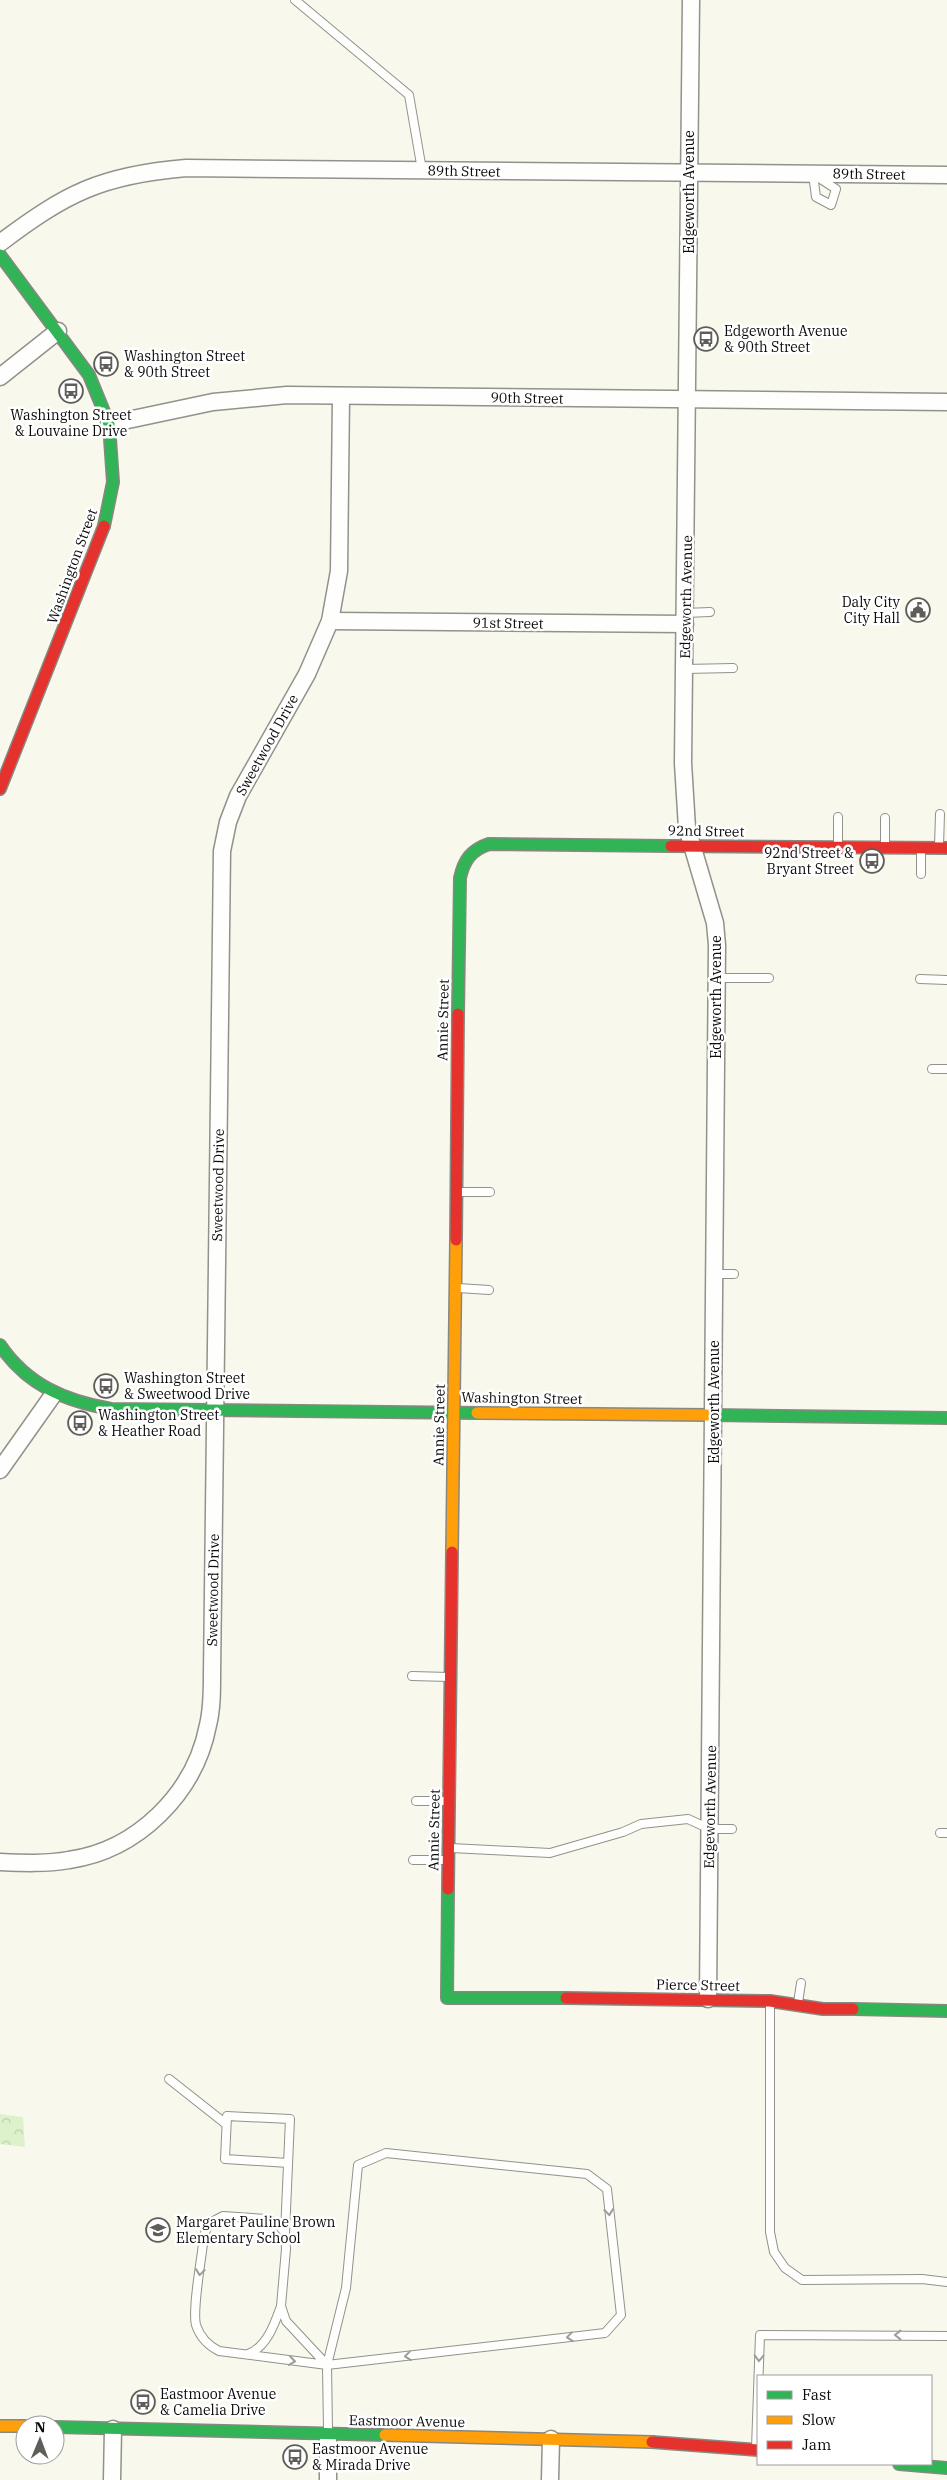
<svg xmlns="http://www.w3.org/2000/svg" width="947" height="2480" viewBox="0 0 947 2480" font-family="'IBM Plex Serif',serif">
<defs>
<pattern id="park-crowns" width="20" height="18" patternUnits="userSpaceOnUse" patternTransform="scale(1.25)"><rect width="20" height="18" fill="#ddf2ca"/><path d="M2 6a3 3 0 1 1 6 0M12 15a3 3 0 1 1 6 0" fill="none" stroke="#bcceac"/></pattern>
</defs>
<rect width="100%" height="100%" fill="#f9f8ed"/>
<polygon fill="url(#park-crowns)" points="0,2114 23,2117 25,2147 0,2144"/>
<g fill="none" stroke-linecap="round" stroke-linejoin="round">
<g stroke="#92918c" stroke-width="10">
<g id="lane">
<polyline points="295,0 409,95 422,170"/>
<polygon points="813,174 836,189 831,205 816,197"/>
<polyline points="685,613 710,612"/>
<polyline points="685,669 733,668"/>
<polyline points="838,845 838,817"/>
<polyline points="885,846 885,818"/>
<polyline points="939,846 940,814"/>
<polyline points="921,851 921,874"/>
<polyline points="717,978 769,978"/>
<polyline points="920,979 947,980"/>
<polyline points="932,1069 947,1069"/>
<polyline points="459,1192 490,1192"/>
<polyline points="715,1274 734,1274"/>
<polyline points="458,1288 489,1290"/>
<polyline points="412,1676 449,1677"/>
<polyline points="416,1801 447,1801"/>
<polyline points="940,1833 947,1833"/>
<polyline points="451,1848 550,1853 623,1832 641,1824 688,1819 710,1829 732,1829"/>
<polyline points="413,1860 447,1860"/>
<polyline points="770,2002 770,2232 774,2252 785,2268 802,2280 922,2279 947,2282"/>
<polyline points="798,2003 801,1983"/>
<polyline points="169,2079 226,2124"/>
<polyline points="285,2233 290,2119 227,2116 225,2159 288,2163"/>
<path d="M248,2354C267,2347 275,2323 281,2306"/>
<path d="M327,2365L286,2321L281,2306L286,2249L285,2233L277,2223L266,2219L223,2216L208,2224L204,2236C202,2256 192,2309 196,2325C200,2337 209,2346 219,2351L327,2365L605,2333L621,2315L607,2189L587,2174L386,2153L358,2165L346,2288L327,2365L328,2430"/>
<polyline points="756,2448 760,2335 947,2336"/>
</g>
</g>
<g stroke="#92918c" stroke-width="19">
<g id="street">
<polyline points="691,0 683,763 687,828 715,923 717,945 708,1999"/>
<path d="M0,243C66,193 102,175 186,168L947,175"/>
<polyline points="0,377 58,331"/>
<polyline points="109,424 213,402 287,395 947,402"/>
<polyline points="330,621 685,624"/>
<polyline points="0,1470 53,1395"/>
<path d="M0,1862C23,1863 46,1864 69,1860C138,1850 195,1793 208,1725C212,1709 212,1692 212,1675L222,851L228,822L238,796L307,674L330,621L339,571L341,396"/>
<polyline points="112,2480 113,2429"/>
<polyline points="328,2480 328,2435"/>
<polyline points="550,2480 551,2439"/>
</g>
</g>
<g stroke="#888883" stroke-width="14">
<g id="fast">
<polyline points="0,255 89,375 109,424 113,482 104,526"/>
<path d="M458,1014L460,878C464,860 471,850 489,844L671,846"/>
<path d="M0,1345C27,1385 65,1401 111,1409L477,1413"/>
<polyline points="711,1415 947,1418"/>
<polyline points="448,1889 447,1998 566,1998"/>
<polyline points="853,2009 947,2011"/>
<polyline points="55,2427 385,2435"/>
<polyline points="899,2464 947,2468"/>
</g>
</g>
<g stroke="#888883" stroke-width="14">
<g id="slow">
<polyline points="477,1413 711,1415"/>
<polyline points="452,1552 456,1240"/>
<polyline points="0,2426 25,2426"/>
<polyline points="385,2435 652,2442"/>
</g>
</g>
<g stroke="#888883" stroke-width="14">
<g id="jam">
<polyline points="0,789 104,526"/>
<polyline points="671,846 947,848"/>
<polyline points="456,1240 458,1014"/>
<polyline points="448,1889 452,1552"/>
<polyline points="566,1998 770,2001 823,2009 853,2009"/>
<polyline points="652,2442 758,2450"/>
</g>
</g>
<use href="#lane" stroke="#fefefc" stroke-width="8"/>
<use href="#street" stroke="#fefefc" stroke-width="16"/>
<use href="#fast" stroke="#30b455" stroke-width="11"/>
<use href="#slow" stroke="#ff9f0a" stroke-width="11"/>
<use href="#jam" stroke="#e5322d" stroke-width="11"/>
</g>
<defs><path id="oneway-chevron" d="M-2-3.5L2.5 0L-2 3.5" fill="none" stroke-width="1.6" stroke-linecap="round" stroke-linejoin="round" transform="scale(1.25)"/></defs>
<g stroke="#9c9c9b">
<use href="#oneway-chevron" transform="translate(609 2212) rotate(84)"/>
<use href="#oneway-chevron" transform="translate(200 2272) rotate(96)"/>
<use href="#oneway-chevron" transform="translate(898 2335) rotate(-180)"/>
<use href="#oneway-chevron" transform="translate(570 2337) rotate(173)"/>
<use href="#oneway-chevron" transform="translate(408 2356) rotate(173)"/>
<use href="#oneway-chevron" transform="translate(759 2358) rotate(92)"/>
<use href="#oneway-chevron" transform="translate(292 2361) rotate(8)"/>
</g>
<defs>
<g id="bus-ring" transform="scale(1.25)"><circle r="9.5" fill="#fff" stroke="#5e5d59" stroke-width="1.5"/><path d="M-5-6H5V4H4V6H2V4H-2V6H-4V4H-5ZM-3.5-4V0h7V-4ZM-3.5 1.2v1.5H-2V1.2ZM2 1.2v1.5H3.5V1.2Z" fill="#5e5d59"/></g>
<g id="civic-ring" transform="scale(1.25)"><circle r="9.5" fill="#fff" stroke="#5e5d59" stroke-width="1.5"/><path d="M-.6-6.5H3V-4.5H.6V-3L4-1V1h2V6H-6V1h2V-1L-.6-3ZM-1.2 2.5V6h2.4V2.5Z" fill="#5e5d59"/></g>
<g id="school-ring" transform="scale(1.25)"><circle r="9.5" fill="#fff" stroke="#5e5d59" stroke-width="1.5"/><path d="M0-5L7-2L0 1L-7-2ZM-4 1L0 2.5L4 1V4Q0 6-4 4Z" fill="#5e5d59"/></g>
</defs>
<g fill-rule="evenodd">
<use href="#bus-ring" x="706" y="339"/>
<use href="#bus-ring" x="106" y="364"/>
<use href="#bus-ring" x="71" y="391"/>
<use href="#civic-ring" x="918" y="610"/>
<use href="#bus-ring" x="872" y="861"/>
<use href="#bus-ring" x="106" y="1386"/>
<use href="#bus-ring" x="80" y="1423"/>
<use href="#school-ring" x="158" y="2230"/>
<use href="#bus-ring" x="143" y="2402"/>
<use href="#bus-ring" x="295" y="2457"/>
</g>
<g text-anchor="middle" stroke-width="5" stroke-linejoin="round" paint-order="stroke">
<g font-size="14" fill="#0a0a0a" stroke="#fff">
<text transform="translate(464 171) rotate(1)" y="5">89th Street</text>
<text transform="translate(869 174) rotate(1)" y="5">89th Street</text>
<text transform="translate(689 192) rotate(-90)" y="5">Edgeworth Avenue</text>
<text transform="translate(527 398) rotate(1)" y="5">90th Street</text>
<text transform="translate(72 566) rotate(-70)" y="5">Washington Street</text>
<text transform="translate(686 597) rotate(-89)" y="5">Edgeworth Avenue</text>
<text transform="translate(508 623) rotate(1)" y="5">91st Street</text>
<text transform="translate(267 745) rotate(-61)" y="5">Sweetwood Drive</text>
<text transform="translate(706 831) rotate(1)" y="5">92nd Street</text>
<text transform="translate(716 997) rotate(-90)" y="5">Edgeworth Avenue</text>
<text transform="translate(443 1020) rotate(-89)" y="5">Annie Street</text>
<text transform="translate(218 1185) rotate(-89)" y="5">Sweetwood Drive</text>
<text transform="translate(522 1398) rotate(1)" y="5">Washington Street</text>
<text transform="translate(714 1402) rotate(-90)" y="5">Edgeworth Avenue</text>
<text transform="translate(439 1425) rotate(-89)" y="5">Annie Street</text>
<text transform="translate(213 1590) rotate(-89)" y="5">Sweetwood Drive</text>
<text transform="translate(710 1807) rotate(-89)" y="5">Edgeworth Avenue</text>
<text transform="translate(434 1830) rotate(-89)" y="5">Annie Street</text>
<text transform="translate(698 1985) rotate(1)" y="5">Pierce Street</text>
<text transform="translate(407 2421) rotate(1)" y="5">Eastmoor Avenue</text>
</g>
<g font-size="14" fill="#0a0a0a" stroke="#fff" text-anchor="start">
<text x="724" y="336">Edgeworth Avenue<tspan x="724" dy="16">&amp; 90th Street</tspan></text>
<text x="124" y="361">Washington Street<tspan x="124" dy="16">&amp; 90th Street</tspan></text>
<text x="71" y="420" text-anchor="middle">Washington Street<tspan x="71" dy="16">&amp; Louvaine Drive</tspan></text>
<text x="900" y="607" text-anchor="end">Daly City<tspan x="900" dy="16">City Hall</tspan></text>
<text x="854" y="858" text-anchor="end">92nd Street &amp;<tspan x="854" dy="16">Bryant Street</tspan></text>
<text x="124" y="1383">Washington Street<tspan x="124" dy="16">&amp; Sweetwood Drive</tspan></text>
<text x="98" y="1420">Washington Street<tspan x="98" dy="16">&amp; Heather Road</tspan></text>
<text x="176" y="2227">Margaret Pauline Brown<tspan x="176" dy="16">Elementary School</tspan></text>
<text x="160" y="2399">Eastmoor Avenue<tspan x="160" dy="16">&amp; Camelia Drive</tspan></text>
<text x="312" y="2454">Eastmoor Avenue<tspan x="312" dy="16">&amp; Mirada Drive</tspan></text>
</g>
</g>
<rect x="757" y="2375" width="175" height="90" fill="#ffffff" stroke="#9d9d9d"/>
<rect x="767" y="2391" width="25" height="8" fill="#30b455" stroke="#9d9d9d"/>
<text x="802" y="2400" font-size="15" fill="#0a0a0a">Fast</text>
<rect x="767" y="2416" width="25" height="8" fill="#ff9f0a" stroke="#9d9d9d"/>
<text x="802" y="2425" font-size="15" fill="#0a0a0a">Slow</text>
<rect x="767" y="2441" width="25" height="8" fill="#e5322d" stroke="#9d9d9d"/>
<text x="802" y="2450" font-size="15" fill="#0a0a0a">Jam</text>
<g transform="translate(40 2440) rotate(1)"><circle r="24" fill="#ffffff" stroke="#9d9d9d"/>
<path d="M0-4L9 19L0 12L-9 19Z" fill="#5e5d59"/>
<text y="-8" font-size="14" font-weight="bold" text-anchor="middle" fill="#0a0a0a">N</text>
</g>
</svg>
